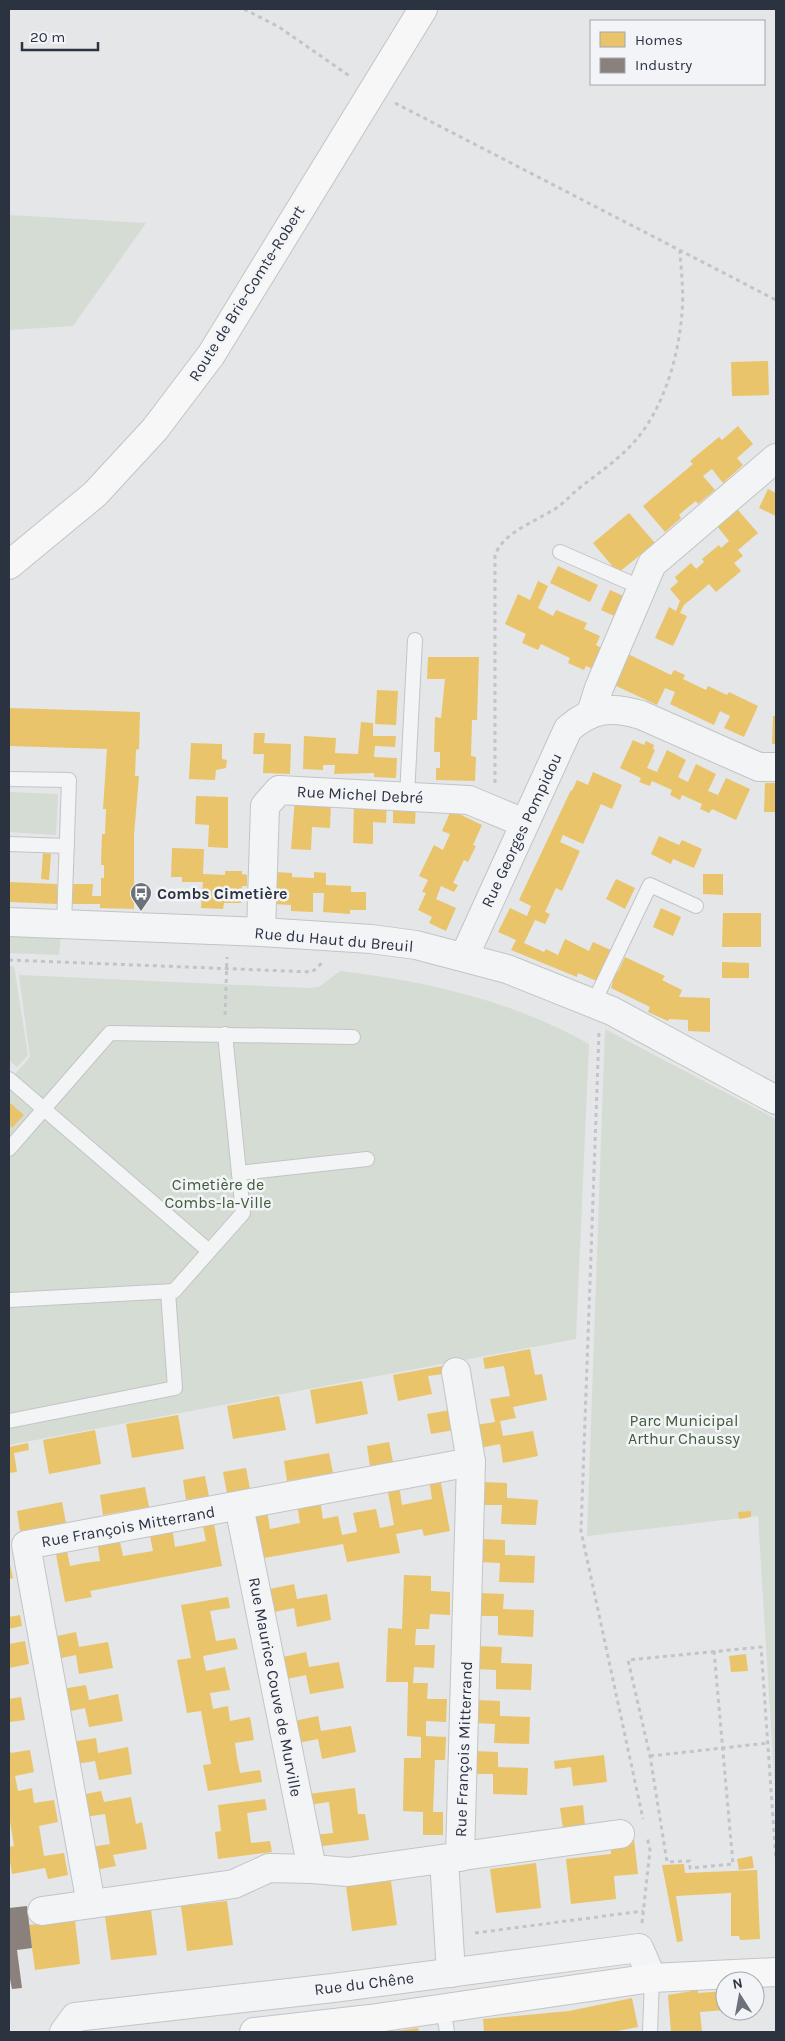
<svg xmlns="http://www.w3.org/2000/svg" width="785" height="2041" viewBox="0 0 785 2041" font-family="Karla,sans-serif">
<rect width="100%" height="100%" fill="#e4e6e8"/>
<g fill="#d5dcd4">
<polygon points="9,215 146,223 73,326 9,330"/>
<polygon points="9,792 58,794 56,835 9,832"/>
<polygon points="9,935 61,936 59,955 9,953"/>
<polygon points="9,966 14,966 28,1055 17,1067 9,1060"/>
<path d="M340,971C426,981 513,1001 589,1044L576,1339L9,1445V1081L30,1057L19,975L308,988L319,987Z"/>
<polygon points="605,1029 776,1119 776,1808 758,1516 587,1536"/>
</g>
<g fill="#e9c46a">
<polygon points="768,361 769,395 732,396 731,362"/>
<polygon points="738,426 753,444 737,458 743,465 723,483 712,469 703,476 715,490 698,504 696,501 687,508 679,515 681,518 665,532 643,506 693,464 690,461 719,437 722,440"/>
<polygon points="768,489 776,493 776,516 759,508"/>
<polygon points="737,509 758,533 738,550 743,556 734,563 741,571 716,592 709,584 684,605 680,613 687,616 673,646 655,638 669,607 676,611 680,601 670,589 678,582 675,577 691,563 696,569 704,562 702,559 719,545 721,548 729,541 717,526"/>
<polygon points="629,513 655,543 618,573 593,543"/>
<polygon points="558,566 598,585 590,602 550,583"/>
<polygon points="538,581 548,586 538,608 553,616 556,610 587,623 584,629 600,636 596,645 605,650 595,670 586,666 584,670 568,663 570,658 541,644 538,650 522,643 526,634 505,624 518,594 530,600"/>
<polygon points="610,590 628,598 619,618 601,610"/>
<polygon points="628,654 671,675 674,670 685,675 683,679 706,690 708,686 727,695 729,692 758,706 744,737 724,728 730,716 720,711 714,725 670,704 675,692 665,688 657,705 614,685"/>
<polygon points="428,657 479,657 477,720 472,720 471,756 476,757 475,781 436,780 436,768 440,768 440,752 434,752 435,717 441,718 445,679 427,679"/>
<polygon points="377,690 398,691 396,725 375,724"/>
<polygon points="9,708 140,712 139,749 136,750 135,776 139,776 134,835 134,909 100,908 100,904 72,904 73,884 93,884 92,896 101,896 101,878 104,878 104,865 101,865 102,834 105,834 106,809 103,809 107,749 9,746"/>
<polygon points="773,716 776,716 776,744 772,744"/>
<polygon points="361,722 373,723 373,736 396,736 395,747 375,746 374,757 397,758 396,778 374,777 374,773 334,774 335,765 323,765 323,770 303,769 304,736 336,738 335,753 358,754"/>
<polygon points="254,733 265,733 264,743 291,744 290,774 263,773 264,754 253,754"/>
<polygon points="633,740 644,745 646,741 654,745 653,749 655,750 647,768 657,772 667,750 686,760 678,777 688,782 696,764 716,774 708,791 718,795 726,778 750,789 736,820 712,809 709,813 700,809 702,804 682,795 680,800 670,795 672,790 652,781 650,786 639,782 641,778 620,768"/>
<polygon points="191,743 222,744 222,759 227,760 226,768 216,770 215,780 189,779"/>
<polygon points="593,772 622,785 612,809 601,804 583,844 563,835 560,842 580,851 562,891 556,888 545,912 550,914 545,924 535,920 524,943 544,952 546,949 558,955 565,939 589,951 593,942 613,951 606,967 618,972 625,957 665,976 662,980 682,990 679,997 710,998 710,1032 688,1031 688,1020 669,1019 668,1021 648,1012 650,1007 611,988 613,982 601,977 599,982 578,973 577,977 511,950 516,940 498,932 510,908 527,916 531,906 519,900 571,790 572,791 577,780 588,785"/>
<polygon points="765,783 776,783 776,812 764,812"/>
<polygon points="196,796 228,797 228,848 208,847 209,825 195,824"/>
<polygon points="295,798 331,799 330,828 312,827 311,850 291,849"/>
<polygon points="354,801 387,802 386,823 373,822 373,844 353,843"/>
<polygon points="393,803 416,804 415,824 393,823"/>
<polygon points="451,810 482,825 473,845 476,846 468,862 464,860 453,883 458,885 454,892 441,886 436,899 456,908 446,931 429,923 432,917 418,910 426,893 422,892 428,880 419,876 434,845 443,850 450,834 442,831"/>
<polygon points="659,836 679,845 682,840 702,849 694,868 673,859 671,864 651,854"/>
<polygon points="172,848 204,849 203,874 225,875 225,871 242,871 242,874 247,875 247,886 242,886 241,903 224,903 223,909 201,908 203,882 182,882 182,877 171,877"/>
<polygon points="43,853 51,854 49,880 41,879"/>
<polygon points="274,872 292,873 292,877 314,878 314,872 326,873 326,885 351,886 351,892 366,892 366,910 350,910 350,914 323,912 324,893 313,893 313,912 291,911 291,905 273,904"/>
<polygon points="703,874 723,874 723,895 703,894"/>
<polygon points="616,879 635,888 625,909 606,899"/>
<polygon points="9,882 57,884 57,904 9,902"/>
<polygon points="661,908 681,917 673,936 653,927"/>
<polygon points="723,913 761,913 761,947 722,947"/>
<polygon points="722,962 749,963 749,978 722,978"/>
<polygon points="9,1102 24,1115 12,1128 9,1125"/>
<polygon points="530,1349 535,1375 542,1374 547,1400 513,1407 516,1418 500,1421 503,1436 533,1431 538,1456 503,1463 500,1444 480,1448 476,1425 495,1422 490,1399 510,1396 504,1366 485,1369 483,1358"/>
<polygon points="442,1366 443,1374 428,1376 432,1394 398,1401 393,1375"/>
<polygon points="362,1381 368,1414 316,1424 310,1390"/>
<polygon points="279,1396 286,1430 233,1439 227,1406"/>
<polygon points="450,1410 454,1430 431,1434 427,1414"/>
<polygon points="178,1415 184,1449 132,1458 126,1424"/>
<polygon points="95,1430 101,1464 49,1474 43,1440"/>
<polygon points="389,1442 393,1462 370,1466 367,1446"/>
<polygon points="28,1443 29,1450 14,1453 17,1472 9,1473 9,1447"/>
<polygon points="329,1453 333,1473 287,1481 284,1461"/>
<polygon points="246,1468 250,1489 227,1493 223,1472"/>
<polygon points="205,1476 209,1496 186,1500 183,1480"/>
<polygon points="440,1478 450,1531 424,1536 422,1529 396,1534 400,1553 347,1562 343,1544 264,1558 255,1512 267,1510 270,1529 300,1523 297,1504 320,1500 323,1519 338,1516 342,1535 357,1532 353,1513 376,1509 380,1528 394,1525 387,1487 399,1485 402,1505 432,1499 429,1479"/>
<polygon points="483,1482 507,1483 507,1498 538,1500 536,1525 501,1524 502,1505 482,1505"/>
<polygon points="145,1487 149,1507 103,1515 100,1495"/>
<polygon points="62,1502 66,1523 20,1531 17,1511"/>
<polygon points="751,1511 751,1517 739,1519 738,1512"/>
<polygon points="213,1519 222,1566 90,1591 92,1597 65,1602 55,1549 66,1546 70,1566 85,1563 100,1561 97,1541 119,1537 123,1556 153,1551 149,1531 172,1527 175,1547 206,1541 202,1521"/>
<polygon points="481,1539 505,1540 505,1555 535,1556 534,1583 499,1582 500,1563 480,1562"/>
<polygon points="9,1560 13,1578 9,1579"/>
<polygon points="404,1575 431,1576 431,1591 450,1592 450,1615 430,1614 429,1629 416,1629 415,1645 435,1645 434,1668 414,1667 413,1683 428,1683 427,1699 447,1699 446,1722 426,1721 426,1736 446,1737 445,1760 435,1760 433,1812 443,1812 443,1835 423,1835 423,1812 403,1811 404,1758 421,1758 421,1737 407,1736 408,1682 386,1682 388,1628 402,1629"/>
<polygon points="294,1584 297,1599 327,1594 331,1620 297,1627 294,1608 274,1612 270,1589"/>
<polygon points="479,1593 504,1594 503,1609 534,1610 533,1637 498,1635 498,1616 478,1616"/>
<polygon points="228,1597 230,1608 210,1611 216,1641 235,1638 238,1649 203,1656 206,1671 225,1667 230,1690 210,1693 213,1709 228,1706 230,1721 250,1717 254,1740 235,1743 237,1758 240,1773 260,1770 262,1782 208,1791 203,1765 211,1764 201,1711 187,1713 177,1660 191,1658 181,1605"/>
<polygon points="20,1615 22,1626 9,1629 9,1617"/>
<polygon points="76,1632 79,1647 108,1642 113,1668 79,1674 76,1655 56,1659 52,1637"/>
<polygon points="25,1641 29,1664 9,1668 9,1644"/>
<polygon points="477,1646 502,1647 501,1663 532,1664 531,1690 496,1689 496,1670 477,1669"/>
<polygon points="306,1652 309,1667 339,1662 344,1688 310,1694 306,1675 287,1679 283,1657"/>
<polygon points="746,1654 748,1671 731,1672 729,1656"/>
<polygon points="86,1685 89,1700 118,1694 123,1721 89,1727 85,1708 66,1712 62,1689"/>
<polygon points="21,1697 25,1720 9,1722 9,1699"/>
<polygon points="476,1700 500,1701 500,1716 530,1717 529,1744 494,1743 495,1724 475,1723"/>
<polygon points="318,1716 321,1731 351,1726 356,1752 322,1759 318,1739 298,1743 294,1721"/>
<polygon points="96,1738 98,1753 128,1747 132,1774 99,1780 95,1761 76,1764 71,1742"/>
<polygon points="9,1748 11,1753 30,1750 34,1772 15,1776 18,1791 32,1788 34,1803 54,1800 58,1822 39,1826 44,1856 64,1853 68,1875 48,1879 45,1868 12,1874 9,1855 9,1847 14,1846 9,1815"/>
<polygon points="474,1751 498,1752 498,1767 528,1768 527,1795 493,1794 493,1774 473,1774"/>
<polygon points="604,1755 607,1782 573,1786 571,1767 555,1769 554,1761"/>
<polygon points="355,1788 358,1814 365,1814 369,1840 315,1847 313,1835 333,1833 329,1802 309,1805 308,1794"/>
<polygon points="101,1791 104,1802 131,1797 136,1824 142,1822 147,1849 113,1855 116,1866 95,1870 91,1847 110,1844 105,1814 85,1817 81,1795"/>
<polygon points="265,1799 267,1810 247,1813 251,1843 270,1841 272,1852 218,1859 215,1832 221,1831 218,1805"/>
<polygon points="583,1805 585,1826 563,1829 560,1808"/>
<polygon points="634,1839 638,1874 614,1876 616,1899 571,1904 566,1859 611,1854 610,1842"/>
<polygon points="752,1856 754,1868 739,1870 737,1859"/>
<polygon points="536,1863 541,1908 496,1913 490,1869"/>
<polygon points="684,1864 685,1873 757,1870 760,1939 740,1940 739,1936 731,1936 731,1893 676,1896 683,1941 677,1942 662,1865"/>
<polygon points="391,1881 397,1925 352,1931 346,1886"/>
<polygon points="227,1901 233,1945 187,1951 181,1906"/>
<polygon points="151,1910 157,1955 111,1960 105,1916"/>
<polygon points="75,1920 80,1964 35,1970 29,1925"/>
<polygon points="698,1990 698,1993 725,1991 725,2010 700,2012 702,2032 671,2032 668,1995"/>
<polygon points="632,1998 638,2027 612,2032 484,2032 483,2019 569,2011"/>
<polygon points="418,2028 419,2032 396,2032 396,2031"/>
</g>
<polygon fill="#8a817c" points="27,1906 32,1948 17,1950 22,1988 12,1989 9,1974 9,1908"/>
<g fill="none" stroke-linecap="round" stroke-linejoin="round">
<g stroke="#c2c4c6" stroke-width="16">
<g id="lane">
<polyline points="560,552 642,588"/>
<polyline points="9,779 69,780 64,924"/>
<polyline points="407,796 415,640"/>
<polyline points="9,844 67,846"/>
<polyline points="593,1004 650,885 696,906"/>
<polyline points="9,1079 209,1251"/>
<polyline points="9,1149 110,1033 353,1037"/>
<polyline points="239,1173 367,1159"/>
<polyline points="9,1300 174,1291 243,1213 225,1034"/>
<polyline points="9,1421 175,1388 168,1292"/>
<polyline points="443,2008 447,2032"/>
<polyline points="650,2032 652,1978"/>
</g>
</g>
<g stroke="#c2c4c6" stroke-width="30">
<g id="street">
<polyline points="591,713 599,688 652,564 776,458"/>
<polyline points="9,922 261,932 371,939 416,945 507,969 612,1011 776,1100"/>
<polyline points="261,932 265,806 279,790 469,800 524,823"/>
<path d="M464,957L568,729C592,708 611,706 641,715L759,767H776"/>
<polyline points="456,1372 471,1462 460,1857"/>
<polyline points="239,1506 312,1869"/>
<polyline points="444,1859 451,1973"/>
<polyline points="91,1904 26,1545 471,1462"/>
<polyline points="42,1911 234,1884 269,1868 312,1869 348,1872 620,1834"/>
<polyline points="64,2032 75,2017 333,1988 639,1948 652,1978"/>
</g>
</g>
<g stroke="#c2c4c6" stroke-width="30">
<g id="secondary">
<polyline points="9,565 95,494 155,429 211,355 423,9"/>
<polyline points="254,2032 370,2019 652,1978 776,1972"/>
</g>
</g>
<g stroke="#c3c4c8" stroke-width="3" stroke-dasharray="4 4" stroke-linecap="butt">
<polyline points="244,9 279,27 351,77"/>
<polyline points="395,103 776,300"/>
<path d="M495,783V556C501,534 534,522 553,510C564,504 571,494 582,486C600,472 619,459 634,442C664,409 679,355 682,312C684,292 681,270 680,251"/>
<polyline points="9,960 312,972 322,963"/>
<polyline points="225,1015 227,957"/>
<polyline points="599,1033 581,1531 643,1819"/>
<polyline points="714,1651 733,1864 690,1868 690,1861 667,1862 650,1756 628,1660 761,1647 776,1861"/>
<polyline points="650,1756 768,1743"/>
<polyline points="642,1923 650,1850 647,1837"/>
<polyline points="475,1933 643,1911"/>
</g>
<use href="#lane" stroke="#f3f4f5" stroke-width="14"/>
<use href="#street" stroke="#f3f4f5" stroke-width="28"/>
<use href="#secondary" stroke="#f7f7f7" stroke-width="28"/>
</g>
<defs>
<g id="bus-pin" transform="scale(1.125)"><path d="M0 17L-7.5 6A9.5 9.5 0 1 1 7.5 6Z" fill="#6c727b" stroke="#f2f4f7"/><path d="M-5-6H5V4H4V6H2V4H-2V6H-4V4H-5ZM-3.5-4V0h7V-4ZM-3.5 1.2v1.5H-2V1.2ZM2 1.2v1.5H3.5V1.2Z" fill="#fff"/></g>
</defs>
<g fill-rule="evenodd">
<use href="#bus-pin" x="141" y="893"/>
</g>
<g text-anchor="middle" stroke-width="5" stroke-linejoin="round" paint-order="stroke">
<g font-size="16" fill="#2b3341" stroke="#f2f4f7">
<text transform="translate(246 293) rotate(-58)" y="6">Route de Brie-Comte-Robert</text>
<text transform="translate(360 794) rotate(3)" y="6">Rue Michel Debré</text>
<text transform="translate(521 830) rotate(-65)" y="6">Rue Georges Pompidou</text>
<text transform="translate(334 939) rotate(5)" y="6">Rue du Haut du Breuil</text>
<text transform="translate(128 1526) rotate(-10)" y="6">Rue François Mitterrand</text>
<text transform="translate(276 1687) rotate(79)" y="6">Rue Maurice Couve de Murville</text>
<text transform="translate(463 1749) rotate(-88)" y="6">Rue François Mitterrand</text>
<text transform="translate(364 1983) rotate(-7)" y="6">Rue du Chêne</text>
</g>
<g font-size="16" font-weight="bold" fill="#2b3341" stroke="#f2f4f7" text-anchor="start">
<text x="157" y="899">Combs Cimetière</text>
</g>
<g font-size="16" fill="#405c38" stroke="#f2f4f7">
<text x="218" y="1190">Cimetière de<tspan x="218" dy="18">Combs-la-Ville</tspan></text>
<text x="684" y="1426">Parc Municipal<tspan x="684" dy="18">Arthur Chaussy</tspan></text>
</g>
</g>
<rect width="785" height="2041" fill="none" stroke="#2b3341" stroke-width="20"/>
<rect x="590" y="20" width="175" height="65" fill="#f2f4f7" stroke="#a2a7ae"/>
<rect x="600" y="32" width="25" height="15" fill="#e9c46a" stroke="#a2a7ae"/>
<text x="635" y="45" font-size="15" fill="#2b3341">Homes</text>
<rect x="600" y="58" width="25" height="15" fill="#8a817c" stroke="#a2a7ae"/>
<text x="635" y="70" font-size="15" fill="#2b3341">Industry</text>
<g transform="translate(740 1996) rotate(349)"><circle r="24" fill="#f2f4f7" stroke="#a2a7ae"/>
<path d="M0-4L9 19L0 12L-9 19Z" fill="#6c727b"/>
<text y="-8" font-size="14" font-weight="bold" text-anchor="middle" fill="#2b3341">N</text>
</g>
<path d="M22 42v8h76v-8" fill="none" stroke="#2b3341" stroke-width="2.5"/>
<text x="30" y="42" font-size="15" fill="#2b3341" stroke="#f2f4f7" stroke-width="4" paint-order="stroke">20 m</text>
</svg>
